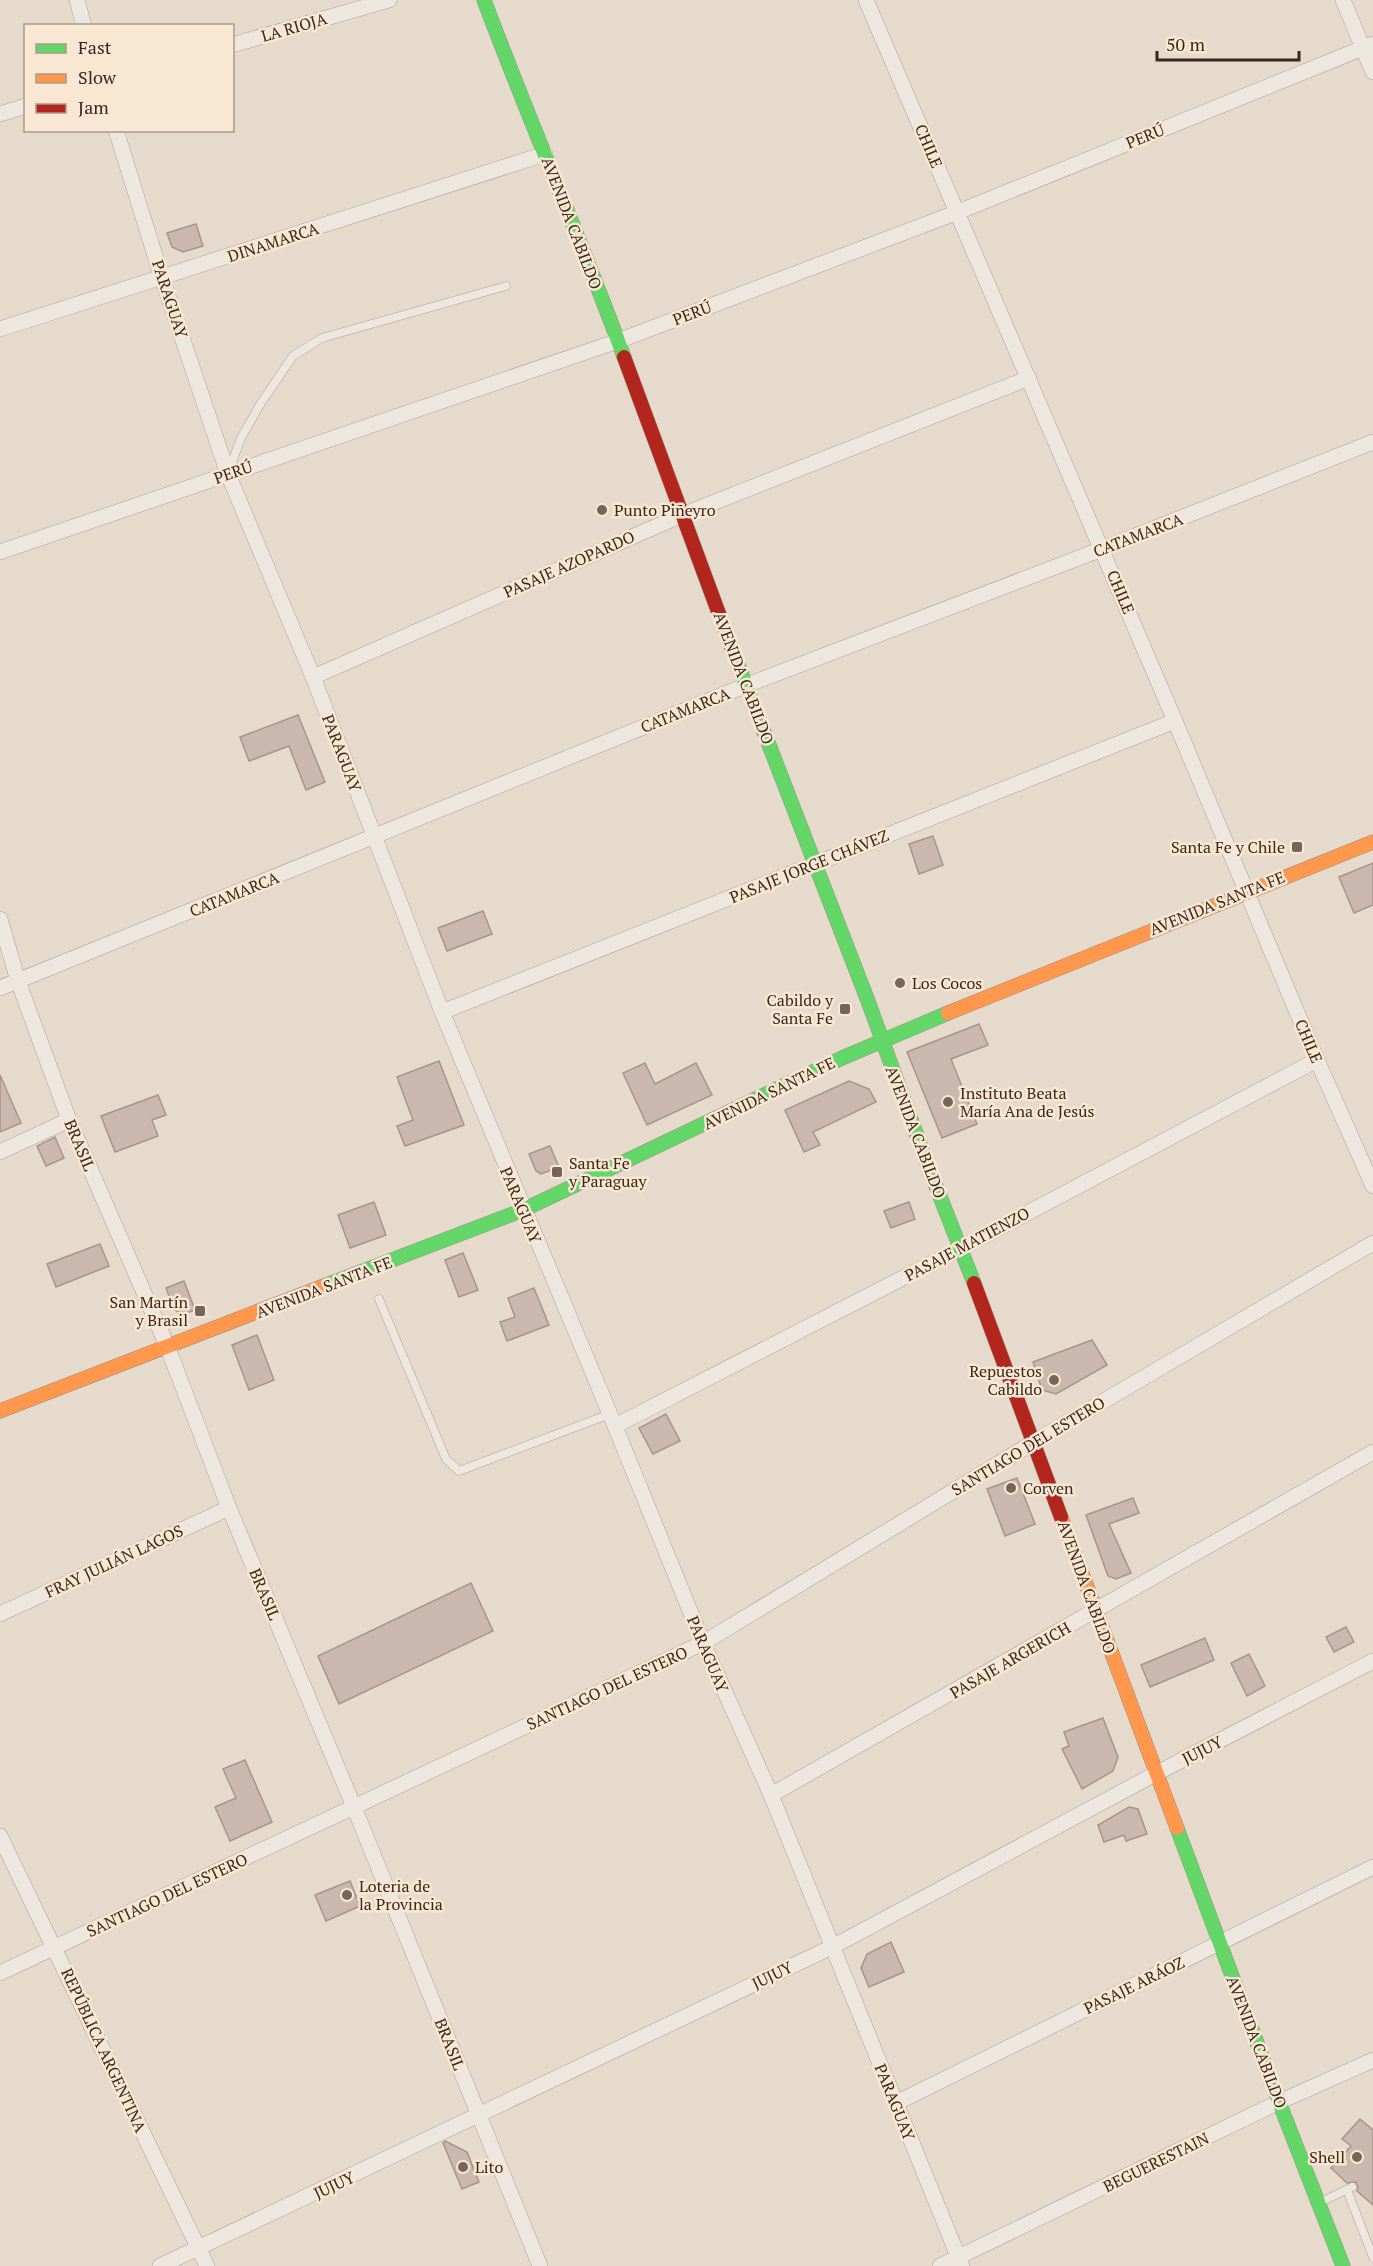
<svg xmlns="http://www.w3.org/2000/svg" width="1373" height="2266" viewBox="0 0 1373 2266" font-family="'PT Serif',serif">
<rect width="100%" height="100%" fill="#e6dacc"/>
<g fill="#cab7ad" stroke="#a7958b" stroke-width="1.5">
<polygon points="196,224 203,246 183,252 172,247 167,233"/>
<polygon points="298,715 325,782 306,790 289,746 249,761 240,737"/>
<polygon points="933,836 943,865 919,874 909,844"/>
<polygon points="1373,863 1373,905 1354,913 1339,877"/>
<polygon points="483,911 492,934 447,951 438,928"/>
<polygon points="979,1024 988,1045 951,1059 977,1124 942,1138 907,1052"/>
<polygon points="439,1061 464,1125 405,1146 397,1126 413,1120 397,1077"/>
<polygon points="645,1063 655,1084 696,1063 712,1095 647,1125 623,1073"/>
<polygon points="0,1075 21,1123 0,1132"/>
<polygon points="849,1081 869,1089 876,1102 813,1132 820,1145 804,1152 785,1110"/>
<polygon points="158,1095 166,1115 152,1120 158,1136 115,1152 101,1116"/>
<polygon points="55,1137 64,1158 46,1166 37,1146"/>
<polygon points="550,1146 559,1167 541,1174 536,1171 529,1154"/>
<polygon points="374,1202 386,1235 350,1248 338,1215"/>
<polygon points="909,1202 915,1219 891,1228 884,1211"/>
<polygon points="100,1244 109,1266 56,1287 47,1264"/>
<polygon points="463,1253 478,1290 459,1297 445,1260"/>
<polygon points="184,1281 195,1310 184,1314 174,1310 166,1288"/>
<polygon points="534,1288 549,1325 507,1341 500,1322 515,1317 508,1298"/>
<polygon points="257,1335 274,1380 249,1390 232,1345"/>
<polygon points="1092,1340 1107,1365 1056,1394 1042,1390 1033,1362"/>
<polygon points="666,1414 680,1441 653,1454 639,1428"/>
<polygon points="1017,1478 1035,1524 1005,1536 987,1489"/>
<polygon points="1133,1498 1139,1513 1109,1524 1131,1573 1116,1579 1108,1576 1086,1515"/>
<polygon points="471,1583 493,1631 339,1704 318,1656"/>
<polygon points="1346,1627 1354,1642 1334,1652 1326,1637"/>
<polygon points="1205,1638 1214,1660 1150,1687 1141,1665"/>
<polygon points="1249,1654 1265,1686 1247,1696 1231,1663"/>
<polygon points="1103,1718 1118,1757 1113,1771 1082,1789 1062,1749 1069,1746 1064,1732"/>
<polygon points="245,1760 272,1822 230,1841 215,1807 236,1798 223,1769"/>
<polygon points="1129,1807 1138,1809 1147,1834 1126,1841 1124,1835 1104,1842 1098,1825"/>
<polygon points="350,1881 360,1906 326,1921 315,1895"/>
<polygon points="891,1942 904,1972 869,1987 861,1968 867,1954"/>
<polygon points="1360,2119 1373,2130 1373,2205 1357,2191 1358,2187 1356,2182 1347,2183 1331,2168 1351,2146 1342,2139"/>
<polygon points="445,2141 467,2152 479,2182 462,2189 443,2143"/>
</g>
<g fill="none" stroke-linecap="round" stroke-linejoin="round">
<g stroke="#aba096" stroke-width="9">
<g id="lane">
<polyline points="228,473 241,438 261,403 293,356 322,338 506,286"/>
<polyline points="379,1299 446,1459 459,1471 610,1414"/>
<polyline points="1347,2190 1373,2257"/>
<polyline points="1321,2202 1352,2187"/>
</g>
</g>
<g stroke="#aba096" stroke-width="16">
<g id="street">
<polyline points="77,0 84,26"/>
<polyline points="866,0 1175,721 1317,1060 1373,1186"/>
<polyline points="1343,0 1373,72"/>
<polyline points="232,45 389,0"/>
<polyline points="0,114 26,106"/>
<polyline points="116,130 162,278 228,474 313,677 442,1012 615,1426 703,1643 771,1795 962,2266"/>
<polyline points="0,329 545,154"/>
<polyline points="0,552 618,341 958,212 1373,44"/>
<polyline points="313,677 682,515 1029,378"/>
<polyline points="0,919 18,981 69,1120 168,1348 229,1508 354,1807 540,2266"/>
<polyline points="0,988 747,685 1102,549 1373,442"/>
<polyline points="442,1012 1175,721"/>
<polyline points="0,1152 69,1120"/>
<polyline points="615,1426 961,1248 1317,1060"/>
<polyline points="0,1614 229,1508"/>
<polyline points="771,1795 1373,1452"/>
<polyline points="0,1836 207,2266"/>
<polyline points="0,1973 703,1643 1034,1442 1373,1243"/>
<polyline points="896,2103 1373,1867"/>
<polyline points="160,2266 832,1947 1157,1773 1373,1661"/>
<polyline points="940,2266 1279,2102 1373,2060"/>
</g>
</g>
<g stroke="#9b8f86" stroke-width="15">
<g id="fast">
<path d="M484,0C529,120 580,237 624,357"/>
<polyline points="732,649 868,1001 928,1166 974,1283"/>
<polyline points="321,1287 523,1210 842,1058 948,1013"/>
<polyline points="1177,1828 1279,2102 1343,2266"/>
</g>
</g>
<g stroke="#9b8f86" stroke-width="15">
<g id="slow">
<polyline points="948,1013 1373,842"/>
<polyline points="0,1411 321,1287"/>
<polyline points="1061,1517 1177,1828"/>
</g>
</g>
<g stroke="#9b8f86" stroke-width="15">
<g id="jam">
<polyline points="624,357 732,649"/>
<polyline points="974,1283 1061,1517"/>
</g>
</g>
<use href="#lane" stroke="#eee7df" stroke-width="8"/>
<use href="#street" stroke="#eee7df" stroke-width="15"/>
<use href="#fast" stroke="#63d668" stroke-width="14"/>
<use href="#slow" stroke="#ff974d" stroke-width="14"/>
<use href="#jam" stroke="#b3261e" stroke-width="14"/>
</g>
<g fill="#77655a" stroke="#f8e7d3" stroke-width="2">
<circle cx="602" cy="510" r="6"/>
<rect x="1291" y="841" width="12" height="12" rx="3"/>
<circle cx="900" cy="983" r="6"/>
<rect x="839" y="1003" width="12" height="12" rx="3"/>
<circle cx="948" cy="1102" r="6"/>
<rect x="551" y="1166" width="12" height="12" rx="3"/>
<rect x="194" y="1305" width="12" height="12" rx="3"/>
<circle cx="1054" cy="1380" r="6"/>
<circle cx="1011" cy="1488" r="6"/>
<circle cx="347" cy="1895" r="6"/>
<circle cx="1357" cy="2157" r="6"/>
<circle cx="463" cy="2167" r="6"/>
</g>
<g text-anchor="middle" stroke-width="5" stroke-linejoin="round" paint-order="stroke">
<g font-size="16" fill="#3b261d" stroke="#f8e7d3">
<text transform="translate(294 27) rotate(-16)" y="6">LA RIOJA</text>
<text transform="translate(1145 136) rotate(-22)" y="6">PERÚ</text>
<text transform="translate(929 146) rotate(67)" y="6">CHILE</text>
<text transform="translate(572 223) rotate(69)" y="6">AVENIDA CABILDO</text>
<text transform="translate(273 242) rotate(-18)" y="6">DINAMARCA</text>
<text transform="translate(170 299) rotate(72)" y="6">PARAGUAY</text>
<text transform="translate(692 313) rotate(-21)" y="6">PERÚ</text>
<text transform="translate(233 472) rotate(-19)" y="6">PERÚ</text>
<text transform="translate(1138 535) rotate(-21)" y="6">CATAMARCA</text>
<text transform="translate(569 564) rotate(-24)" y="6">PASAJE AZOPARDO</text>
<text transform="translate(1121 592) rotate(67)" y="6">CHILE</text>
<text transform="translate(744 678) rotate(69)" y="6">AVENIDA CABILDO</text>
<text transform="translate(685 710) rotate(-22)" y="6">CATAMARCA</text>
<text transform="translate(342 753) rotate(69)" y="6">PARAGUAY</text>
<text transform="translate(809 866) rotate(-22)" y="6">PASAJE JORGE CHÁVEZ</text>
<text transform="translate(234 894) rotate(-22)" y="6">CATAMARCA</text>
<text transform="translate(1217 903) rotate(-22)" y="6">AVENIDA SANTA FE</text>
<text transform="translate(1309 1041) rotate(67)" y="6">CHILE</text>
<text transform="translate(769 1093) rotate(-26)" y="6">AVENIDA SANTA FE</text>
<text transform="translate(916 1132) rotate(69)" y="6">AVENIDA CABILDO</text>
<text transform="translate(80 1145) rotate(67)" y="6">BRASIL</text>
<text transform="translate(521 1205) rotate(67)" y="6">PARAGUAY</text>
<text transform="translate(967 1244) rotate(-28)" y="6">PASAJE MATIENZO</text>
<text transform="translate(324 1287) rotate(-21)" y="6">AVENIDA SANTA FE</text>
<text transform="translate(1028 1446) rotate(-31)" y="6">SANTIAGO DEL ESTERO</text>
<text transform="translate(114 1561) rotate(-25)" y="6">FRAY JULIÁN LAGOS</text>
<text transform="translate(1087 1587) rotate(70)" y="6">AVENIDA CABILDO</text>
<text transform="translate(265 1594) rotate(67)" y="6">BRASIL</text>
<text transform="translate(708 1654) rotate(67)" y="6">PARAGUAY</text>
<text transform="translate(1010 1660) rotate(-30)" y="6">PASAJE ARGERICH</text>
<text transform="translate(607 1688) rotate(-25)" y="6">SANTIAGO DEL ESTERO</text>
<text transform="translate(1202 1750) rotate(-27)" y="6">JUJUY</text>
<text transform="translate(167 1895) rotate(-25)" y="6">SANTIAGO DEL ESTERO</text>
<text transform="translate(772 1975) rotate(-26)" y="6">JUJUY</text>
<text transform="translate(1134 1985) rotate(-26)" y="6">PASAJE ARÁOZ</text>
<text transform="translate(1257 2042) rotate(69)" y="6">AVENIDA CABILDO</text>
<text transform="translate(450 2044) rotate(68)" y="6">BRASIL</text>
<text transform="translate(104 2050) rotate(65)" y="6">REPÚBLICA ARGENTINA</text>
<text transform="translate(895 2102) rotate(68)" y="6">PARAGUAY</text>
<text transform="translate(1156 2162) rotate(-26)" y="6">BEGUERESTAIN</text>
<text transform="translate(334 2185) rotate(-25)" y="6">JUJUY</text>
</g>
<g font-size="16" fill="#3b261d" stroke="#f8e7d3" text-anchor="start">
<text x="614" y="516">Punto Piñeyro</text>
<text x="1285" y="853" text-anchor="end">Santa Fe y Chile</text>
<text x="912" y="989">Los Cocos</text>
<text x="833" y="1006" text-anchor="end">Cabildo y<tspan x="833" dy="18">Santa Fe</tspan></text>
<text x="960" y="1099">Instituto Beata<tspan x="960" dy="18">María Ana de Jesús</tspan></text>
<text x="569" y="1169">Santa Fe<tspan x="569" dy="18">y Paraguay</tspan></text>
<text x="188" y="1308" text-anchor="end">San Martín<tspan x="188" dy="18">y Brasil</tspan></text>
<text x="1042" y="1377" text-anchor="end">Repuestos<tspan x="1042" dy="18">Cabildo</tspan></text>
<text x="1023" y="1494">Corven</text>
<text x="359" y="1892">Loteria de<tspan x="359" dy="18">la Provincia</tspan></text>
<text x="1345" y="2163" text-anchor="end">Shell</text>
<text x="475" y="2173">Lito</text>
</g>
</g>
<rect x="24" y="24" width="210" height="108" fill="#f8e7d3" stroke="#ac9a8a" stroke-width="1.5"/>
<rect x="36" y="44" width="30" height="9" fill="#63d668" stroke="#ac9a8a" stroke-width="1.5"/>
<text x="78" y="54" font-size="18" fill="#3b261d">Fast</text>
<rect x="36" y="74" width="30" height="9" fill="#ff974d" stroke="#ac9a8a" stroke-width="1.5"/>
<text x="78" y="84" font-size="18" fill="#3b261d">Slow</text>
<rect x="36" y="104" width="30" height="9" fill="#b3261e" stroke="#ac9a8a" stroke-width="1.5"/>
<text x="78" y="114" font-size="18" fill="#3b261d">Jam</text>
<path d="M1157 51v9h142v-9" fill="none" stroke="#3b261d" stroke-width="3"/>
<text x="1166" y="51" font-size="18" fill="#3b261d" stroke="#f8e7d3" stroke-width="4.5" paint-order="stroke">50 m</text>
</svg>
